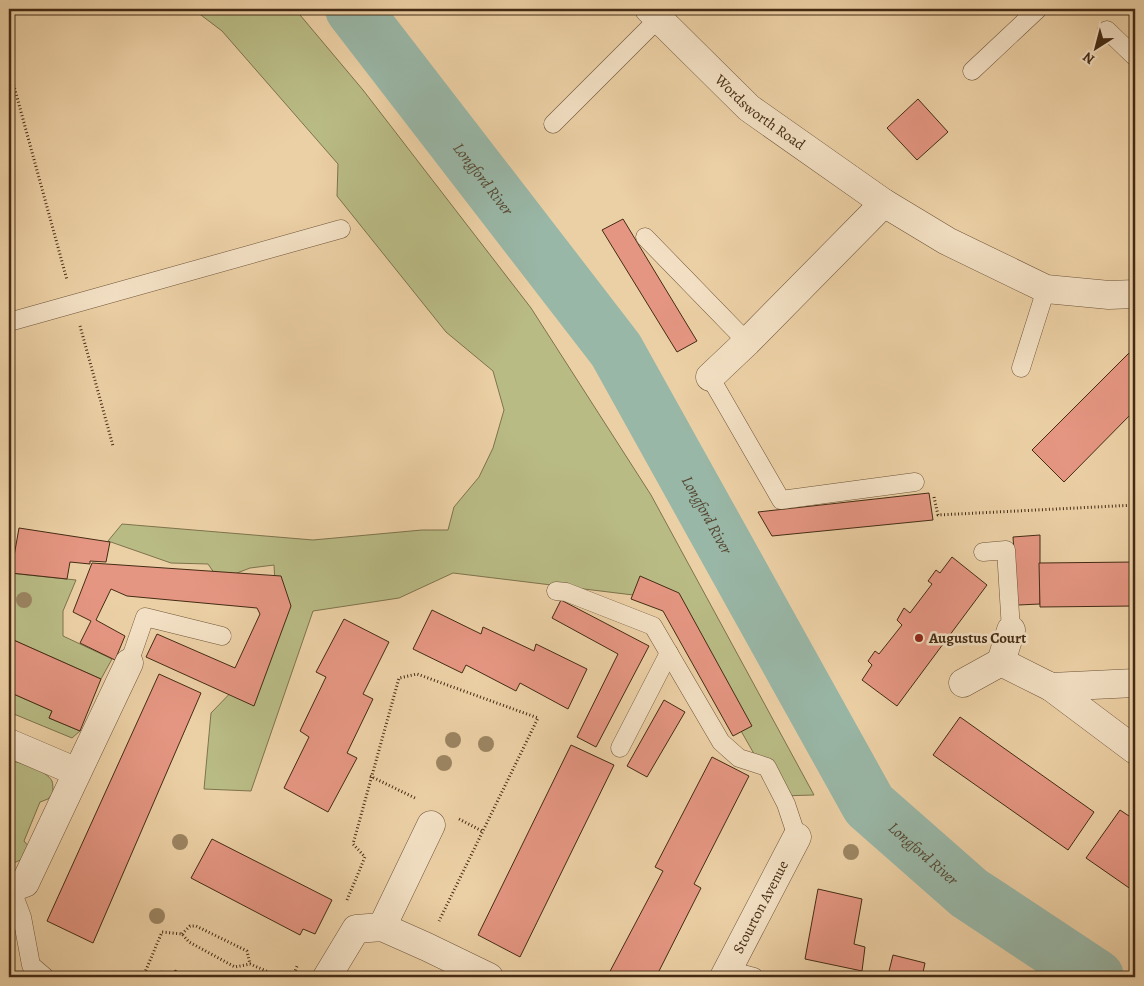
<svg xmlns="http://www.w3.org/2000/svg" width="1144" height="986" viewBox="0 0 1144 986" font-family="Alegreya,serif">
<rect width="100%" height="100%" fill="#ecd0a5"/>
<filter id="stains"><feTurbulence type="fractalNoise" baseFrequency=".004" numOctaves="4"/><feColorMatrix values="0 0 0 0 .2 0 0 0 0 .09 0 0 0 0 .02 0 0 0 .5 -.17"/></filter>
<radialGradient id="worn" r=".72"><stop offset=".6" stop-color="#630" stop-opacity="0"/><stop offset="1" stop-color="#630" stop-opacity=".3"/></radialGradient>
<g fill="#b9bb85" stroke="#7e734c">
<polygon points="193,9 295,9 363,90 531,308 651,495 814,795 778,796 666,599 453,573 399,598 313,611 251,791 204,789 211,713 243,680 275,583 274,565 250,568 219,580 208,564 171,563 108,541 122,524 313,540 422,530 448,530 454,507 479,477 493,448 504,410 493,371 446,332 337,196 338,164 222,31"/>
<polygon points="9,573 76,580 63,611 63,636 112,659 101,679 9,638"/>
<polygon points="9,692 52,711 49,718 80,731 72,738 9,712"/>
<path d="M11,761C21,762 47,771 52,781C53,784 53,790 53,793L48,799L40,802L24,841L30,848L25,858L9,865V762Z"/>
</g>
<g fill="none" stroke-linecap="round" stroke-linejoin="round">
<path stroke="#99b7a7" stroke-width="56" id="s1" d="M353,9L616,350L869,805L969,893L1096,977"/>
</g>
<g fill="#e59682" stroke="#442b14">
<polygon points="918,99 948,132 917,160 887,128"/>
<polygon points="623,219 697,341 677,352 602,230"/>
<polygon points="1135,347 1135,410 1064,482 1032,450"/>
<polygon points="929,493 933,520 772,536 758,512"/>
<polygon points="19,528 110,542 106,562 90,561 90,564 70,562 67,579 11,573"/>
<polygon points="1040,535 1040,604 1018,605 1013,537"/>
<polygon points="952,557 987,585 897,706 862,680 872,665 868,661 875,651 879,654 902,625 897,620 904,608 910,613 932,584 928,581 936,570 940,573"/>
<polygon points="1135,562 1135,606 1040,607 1039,563"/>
<polygon points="92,563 281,576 291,606 254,706 146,657 157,634 235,668 260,614 257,608 127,596 111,589 96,620 125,636 115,660 80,643 91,621 73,612"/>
<polygon points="640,576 679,593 752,726 733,736 663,611 631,599"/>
<polygon points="561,600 649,646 596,747 577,737 618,654 552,618"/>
<polygon points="432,610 481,634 483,627 534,651 536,644 587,669 568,709 520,683 516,691 466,665 462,673 413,649"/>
<polygon points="344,619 389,642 363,694 373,699 347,753 357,758 328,812 284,788 309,737 300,731 326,677 316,672"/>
<polygon points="9,638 101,679 80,731 49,718 52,711 9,692"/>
<polygon points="159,674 201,693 93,943 47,921"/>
<polygon points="664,700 685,712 647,777 627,766"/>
<polygon points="960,717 1094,812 1068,850 933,755"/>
<polygon points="571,745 614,765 520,957 478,935"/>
<polygon points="712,757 749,776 694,884 701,888 656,977 607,977 663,871 655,867"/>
<polygon points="1120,810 1135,820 1135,892 1086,858"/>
<polygon points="212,839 332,900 315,934 303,929 300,935 191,878"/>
<polygon points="818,889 862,899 854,944 865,947 862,971 805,959"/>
<polygon points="893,955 925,963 922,977 898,977 888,975"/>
<polygon points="175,970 184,975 183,977 158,977 161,971 172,976"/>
</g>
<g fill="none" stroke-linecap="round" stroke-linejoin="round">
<g stroke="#6e5438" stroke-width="19">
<g id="lane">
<polyline points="1107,30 1135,57"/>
<polyline points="972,71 1038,9"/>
<polyline points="553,124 659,18"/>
<polyline points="645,237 747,342"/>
<polyline points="9,322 341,229"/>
<polyline points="1021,368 1046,289"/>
<polyline points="710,377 781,500 915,482"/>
<polyline points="983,552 1006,550 1011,630"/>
<polyline points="556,591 566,592 653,626 721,742 739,758 767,767 786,804 797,837"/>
<polyline points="129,663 145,617 222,636"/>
<polyline points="620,748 669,653"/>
<polyline points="11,888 22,917 31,965 45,977"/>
<polyline points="728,970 754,977"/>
</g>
</g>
<g stroke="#6e5438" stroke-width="29">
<g id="street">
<path id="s2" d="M649,9L749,108L884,203L947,241L1046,289L1109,295L1135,294"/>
<polyline points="710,377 747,342 884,203"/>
<polyline points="1001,662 1011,630"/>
<polyline points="963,683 1001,662 1051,687 1135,683"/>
<polyline points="1051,687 1135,750"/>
<polyline points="9,743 77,772"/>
<polyline points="9,889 25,883 129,663"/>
<polyline points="382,927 431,825"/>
<polyline points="327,977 356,929 382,927 427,947 489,977"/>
<path id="s3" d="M724,977L797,837"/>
</g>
</g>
<g stroke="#442b14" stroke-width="3" stroke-dasharray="1 2.5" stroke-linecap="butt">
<polyline points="9,68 67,280"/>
<polyline points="80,326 113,446"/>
<polyline points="934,497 938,515 1135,505"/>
<polyline points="370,776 417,799"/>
<polyline points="459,819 482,831"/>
<polyline points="347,900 365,857 353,844 399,678 417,674 538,718 439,921"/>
<polyline points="182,934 190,926 196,926 247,951 250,964"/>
<polyline points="143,977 162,932 182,934 189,942 235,967 250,964 280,977"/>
<polyline points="293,977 297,966"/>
</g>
<use href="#lane" stroke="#f3e0c4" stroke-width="18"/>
<use href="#street" stroke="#f3e0c4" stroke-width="28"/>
</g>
<g fill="#9c8562">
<circle cx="24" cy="600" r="8"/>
<circle cx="453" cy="740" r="8"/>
<circle cx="486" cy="744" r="8"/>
<circle cx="444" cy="763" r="8"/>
<circle cx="180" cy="842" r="8"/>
<circle cx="851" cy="852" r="8"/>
<circle cx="157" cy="916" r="8"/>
</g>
<circle fill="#8f2418" stroke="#f3e0c4" stroke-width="2" cx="919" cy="638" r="5"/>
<g text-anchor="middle" stroke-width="5" stroke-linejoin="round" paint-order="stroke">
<g font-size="15" fill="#442b14" stroke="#f3e0c4">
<text dy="5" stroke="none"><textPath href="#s2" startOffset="152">Wordsworth Road</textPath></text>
<text dy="5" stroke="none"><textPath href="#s3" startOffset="79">Stourton Avenue</textPath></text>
</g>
<g font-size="15" font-weight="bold" fill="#442b14" stroke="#f3e0c4" text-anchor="start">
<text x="929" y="643">Augustus Court</text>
</g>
<g font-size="16" font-style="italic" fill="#554731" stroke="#f3e0c4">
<text dy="6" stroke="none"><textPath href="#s1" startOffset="214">Longford River</textPath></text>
<text dy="6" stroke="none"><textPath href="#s1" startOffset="619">Longford River</textPath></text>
<text dy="6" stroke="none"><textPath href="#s1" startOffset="1024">Longford River</textPath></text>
</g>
</g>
<rect width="1144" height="986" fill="none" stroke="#ecd0a5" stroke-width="30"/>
<rect x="10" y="10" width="1124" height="966" fill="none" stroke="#442b14" stroke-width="2.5"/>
<rect x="15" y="15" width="1114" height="956" fill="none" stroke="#442b14"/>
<g transform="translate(1096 48) rotate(216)" stroke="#f3e0c4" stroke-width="4" paint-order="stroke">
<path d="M0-4L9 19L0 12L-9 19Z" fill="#442b14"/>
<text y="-8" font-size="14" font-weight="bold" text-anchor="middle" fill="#442b14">N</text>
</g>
<rect width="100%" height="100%" filter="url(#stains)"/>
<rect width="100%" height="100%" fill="url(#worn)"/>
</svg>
